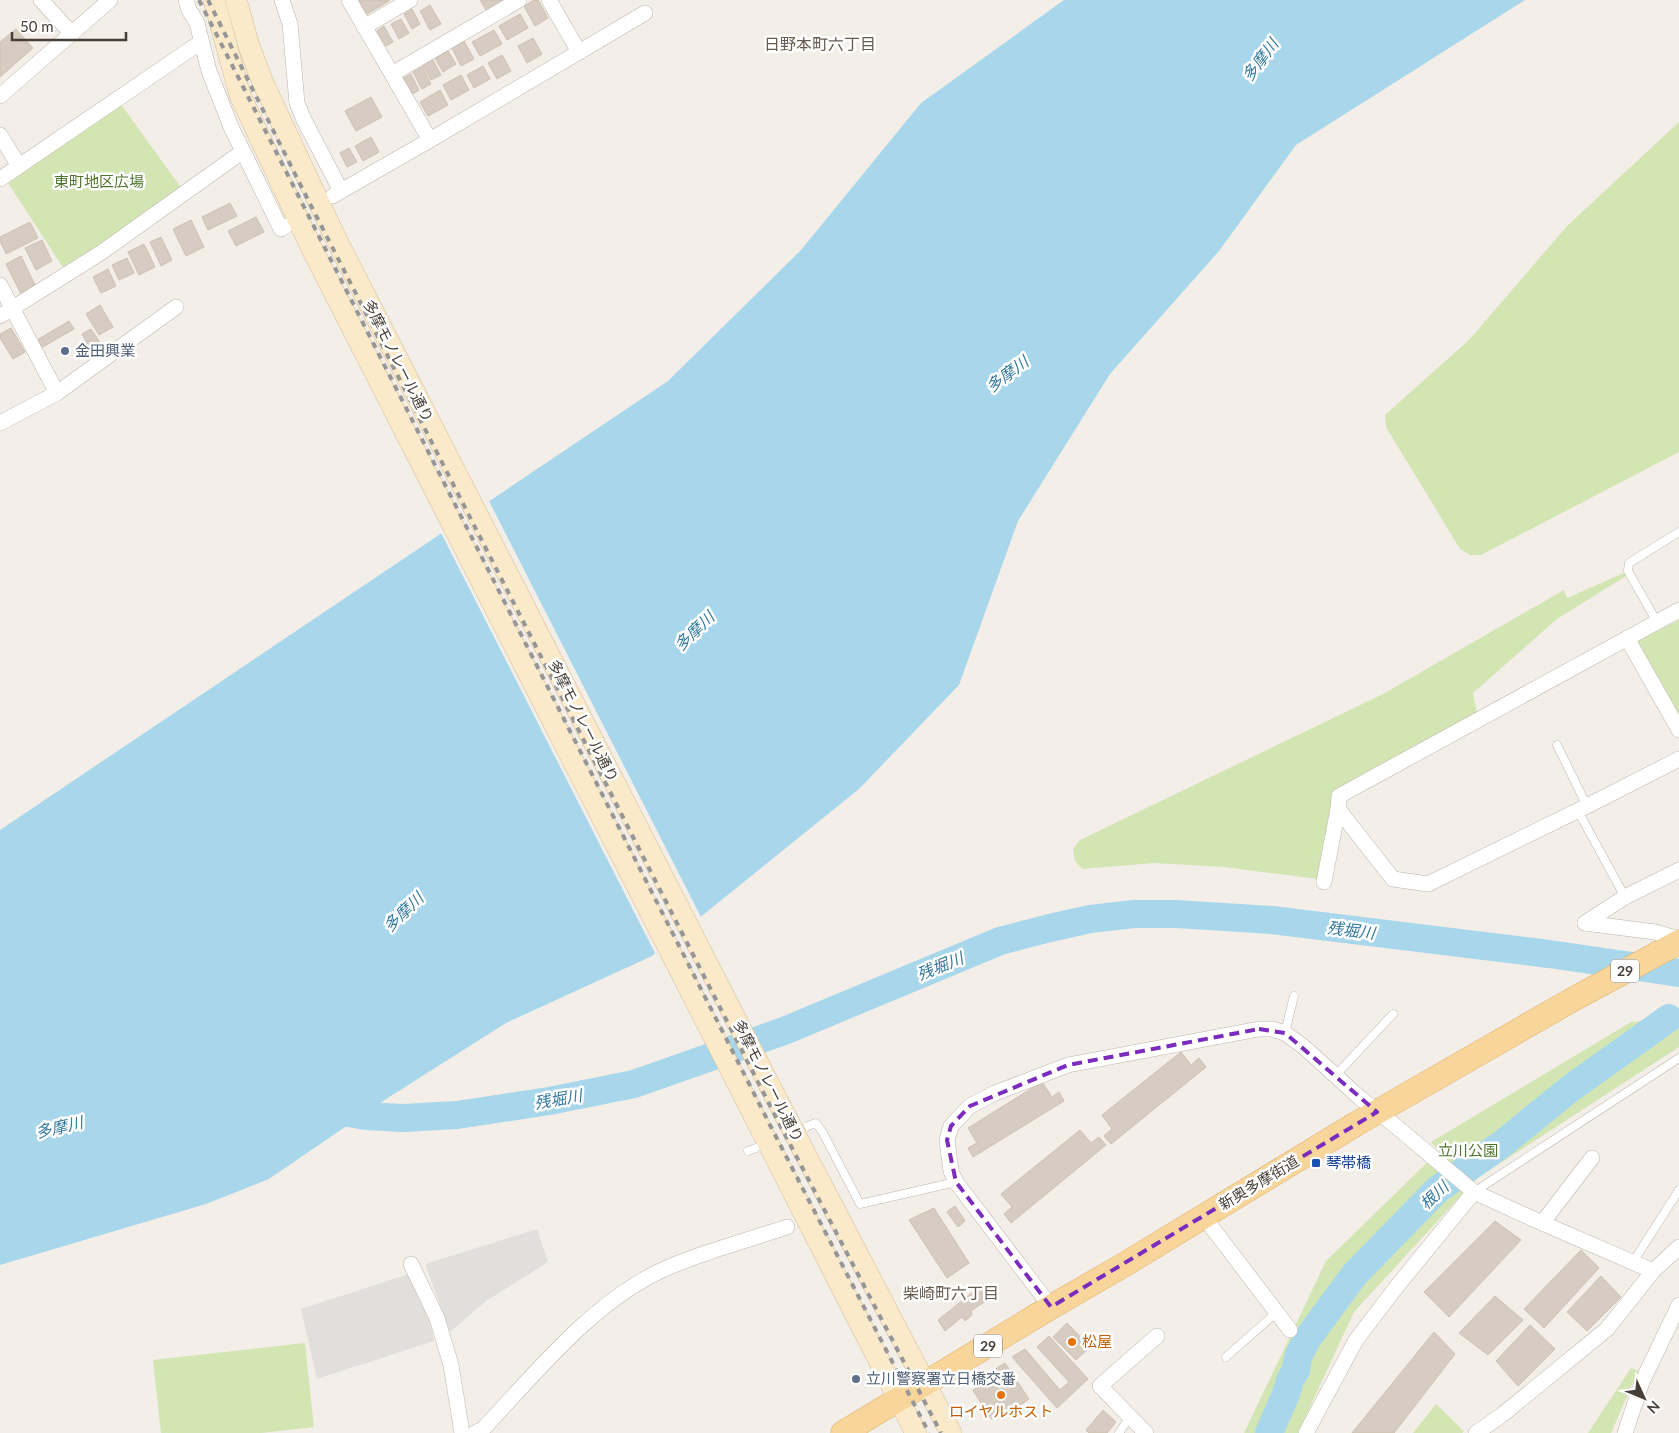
<svg xmlns="http://www.w3.org/2000/svg" width="1679" height="1433" viewBox="0 0 1679 1433" font-family="Lato,'Noto Sans JP',sans-serif">
<rect width="100%" height="100%" fill="#f3eee8"/>
<g fill="#d3e5b3">
<polygon points="120,103 182,189 64,269 8,183"/>
<polygon points="1679,122 1679,452 1481,555 1470,555 1460,549 1386,427 1385,415 1469,340 1567,226"/>
<polygon points="1624,573 1626,576 1557,619 1473,693 1477,714 1336,793 1318,879 1224,867 1154,863 1082,869 1075,861 1073,849 1080,840 1383,694 1564,590 1567,598"/>
<polygon points="1679,620 1679,718 1636,641"/>
<polygon points="1679,1019 1679,1047 1476,1179 1354,1312 1298,1433 1244,1433 1326,1261 1439,1151 1431,1142 1631,1022"/>
<polygon points="305,1343 314,1427 261,1433 161,1433 153,1360"/>
<polygon points="1631,1368 1638,1371 1611,1433 1588,1433"/>
<polygon points="1436,1404 1464,1431 1462,1433 1413,1433"/>
</g>
<g fill="#e1dfdc">
<polygon points="537,1229 548,1262 486,1301 450,1332 425,1264"/>
<polygon points="409,1274 431,1325 434,1341 317,1379 301,1309"/>
</g>
<polygon fill="#a8d7ec" points="1064,0 1525,0 1296,145 1219,251 1110,374 1018,521 959,685 859,789 652,956 506,1023 383,1101 269,1179 206,1204 0,1265 0,830 668,381 801,250 921,103"/>
<polygon fill="#f3eee8" points="488,499 702,919 656,955 440,531"/>
<g fill="none" stroke-linecap="round" stroke-linejoin="round">
<g stroke="#a8d7ec" stroke-width="28">
<polyline points="325,1109 366,1116 403,1118 457,1115 549,1101 634,1084 784,1031 1000,941 1050,928 1090,919 1134,914 1176,914 1272,920 1549,954 1679,973"/>
<polyline points="1269,1433 1286,1394 1290,1380 1296,1370 1298,1357 1307,1339 1355,1274 1438,1189 1502,1144 1571,1088 1669,1018"/>
</g>
</g>
<g fill="#d7ccc1" stroke="#cec0b1">
<polygon points="359,0 389,0 389,1 367,14"/>
<polygon points="480,0 503,0 504,2 487,12"/>
<polygon points="534,0 538,0 548,18 535,26 524,6"/>
<polygon points="430,5 441,24 430,30 420,11"/>
<polygon points="412,9 420,24 412,29 404,14"/>
<polygon points="520,14 528,28 507,40 499,26"/>
<polygon points="401,19 409,33 399,39 391,24"/>
<polygon points="384,26 393,42 386,46 377,31"/>
<polygon points="16,29 33,48 0,77 0,42"/>
<polygon points="494,30 502,44 480,56 472,42"/>
<polygon points="533,38 542,54 527,63 518,46"/>
<polygon points="464,41 474,59 461,66 452,48"/>
<polygon points="448,51 456,64 443,72 435,58"/>
<polygon points="502,55 511,71 497,79 488,63"/>
<polygon points="432,58 441,75 431,80 422,64"/>
<polygon points="483,66 490,79 474,88 467,75"/>
<polygon points="422,67 431,84 422,89 413,72"/>
<polygon points="411,74 419,90 409,96 400,80"/>
<polygon points="461,75 469,90 451,100 443,85"/>
<polygon points="440,90 448,105 428,116 420,102"/>
<polygon points="371,97 382,117 356,131 345,111"/>
<polygon points="371,137 379,152 363,161 355,146"/>
<polygon points="349,148 357,162 347,167 340,153"/>
<polygon points="230,203 237,216 208,230 202,217"/>
<polygon points="256,217 264,232 236,246 228,231"/>
<polygon points="191,220 204,247 186,256 173,229"/>
<polygon points="30,222 38,238 6,254 0,241 0,237"/>
<polygon points="161,237 172,260 161,266 150,242"/>
<polygon points="42,240 52,261 36,270 25,248"/>
<polygon points="144,244 155,267 139,275 128,252"/>
<polygon points="21,256 36,287 21,294 6,264"/>
<polygon points="127,258 134,273 119,280 112,265"/>
<polygon points="108,269 116,286 101,293 93,277"/>
<polygon points="100,305 113,327 99,335 86,314"/>
<polygon points="69,321 74,329 41,348 37,340"/>
<polygon points="11,328 25,352 13,359 0,338 0,334"/>
<polygon points="91,329 101,344 91,350 82,334"/>
<polygon points="1181,1052 1191,1065 1199,1058 1206,1067 1111,1144 1104,1136 1112,1129 1102,1115"/>
<polygon points="1042,1082 1052,1097 1059,1092 1064,1101 973,1157 968,1148 977,1143 968,1128"/>
<polygon points="1080,1130 1091,1143 1099,1137 1106,1145 1011,1223 1004,1214 1012,1207 1001,1194"/>
<polygon points="955,1206 965,1221 958,1227 947,1212"/>
<polygon points="934,1208 969,1263 947,1278 909,1220"/>
<polygon points="1495,1221 1521,1240 1449,1317 1424,1292"/>
<polygon points="1581,1250 1599,1268 1544,1328 1524,1309"/>
<polygon points="1601,1276 1621,1297 1587,1331 1567,1312"/>
<polygon points="983,1284 990,1298 971,1311 972,1315 965,1321 962,1317 945,1331 938,1320"/>
<polygon points="1495,1296 1523,1320 1488,1355 1459,1333"/>
<polygon points="1067,1323 1090,1347 1076,1360 1053,1337"/>
<polygon points="1530,1325 1555,1349 1518,1386 1496,1361"/>
<polygon points="1434,1332 1455,1354 1394,1433 1352,1433"/>
<polygon points="1049,1336 1088,1379 1057,1408 1012,1357 1025,1349 1060,1390 1069,1382 1037,1347"/>
<polygon points="1005,1363 1029,1399 1008,1414 1005,1411 991,1419 973,1390 978,1387 975,1382"/>
<polygon points="1103,1410 1116,1422 1107,1433 1089,1433 1086,1430"/>
</g>
<g fill="none" stroke-linecap="round" stroke-linejoin="round">
<g stroke="#beb5ab" stroke-width="9">
<g id="service">
<polyline points="1657,622 1628,571 1629,563 1679,532"/>
<polyline points="1557,745 1587,806"/>
<polyline points="1578,811 1625,897"/>
<polyline points="1285,1033 1294,996"/>
<polyline points="1335,1076 1393,1014"/>
<polyline points="808,1126 816,1123 823,1133 860,1204 956,1182"/>
<polyline points="748,1151 756,1148"/>
<polyline points="1474,1192 1679,1058"/>
<polyline points="1633,1262 1679,1190"/>
<polyline points="1226,1357 1277,1312"/>
<polyline points="1119,1433 1129,1418"/>
</g>
</g>
<g stroke="#beb5ab" stroke-width="16">
<g id="minor">
<polyline points="41,0 72,34"/>
<polyline points="186,0 189,10 197,23 209,71 231,127 281,229 286,226"/>
<polyline points="282,0 290,24 297,103 304,120 341,191 333,196"/>
<polyline points="349,0 430,140 645,13"/>
<polyline points="549,0 579,52"/>
<polyline points="364,27 410,0"/>
<polyline points="392,74 519,0"/>
<polyline points="0,96 110,0"/>
<polyline points="0,135 19,166"/>
<polyline points="0,179 201,42"/>
<polyline points="341,191 430,140"/>
<polyline points="0,285 57,393"/>
<polyline points="0,316 99,254 242,152"/>
<polyline points="0,423 57,393 176,307"/>
<polyline points="1627,638 1679,730"/>
<polyline points="1338,809 1339,796 1679,610"/>
<polyline points="1324,882 1338,809 1393,879 1428,884 1587,806 1679,759"/>
<polyline points="1585,923 1625,897 1679,870"/>
<polyline points="1585,923 1655,932 1679,939"/>
<polyline points="1204,1217 1290,1330"/>
<polyline points="1542,1223 1592,1158"/>
<polyline points="411,1264 437,1318 451,1365 462,1433"/>
<polyline points="1051,1307 956,1182 951,1171 947,1140 951,1126 970,1106 995,1093 1068,1065 1259,1029 1272,1029 1285,1033 1304,1047 1360,1098 1392,1123 1474,1192 1542,1223 1653,1271"/>
<path d="M475,1433L483,1429C535,1374 589,1306 658,1272C699,1253 745,1241 787,1227"/>
<polyline points="1146,1433 1100,1386 1157,1336"/>
<polyline points="1306,1433 1356,1340 1398,1285 1474,1192"/>
<polyline points="1476,1433 1502,1415 1607,1329 1653,1271 1679,1247"/>
<polyline points="1625,1433 1642,1382 1679,1305"/>
</g>
</g>
<g stroke="#d0bd9a" stroke-width="22">
<g id="secondary">
<polyline points="214,0 240,95 313,251 916,1433"/>
<polyline points="236,0 249,46 263,83 335,237 775,1096 951,1433"/>
</g>
</g>
<g stroke="#ddb06c" stroke-width="25">
<polyline id="primary" points="843,1433 1051,1307 1122,1266 1356,1124 1570,1001 1679,942"/>
</g>
<use href="#service" stroke="#fff" stroke-width="8"/>
<use href="#minor" stroke="#fff" stroke-width="15"/>
<use href="#secondary" stroke="#fbeac9" stroke-width="21"/>
<use href="#primary" stroke="#f8d59b" stroke-width="24"/>
<g stroke="#969696" stroke-width="4" stroke-dasharray="6 6" stroke-linecap="butt">
<polyline points="199,0 771,1127 929,1433"/>
<polyline points="208,0 300,184 780,1125 941,1433"/>
</g>
</g>
<path fill="none" stroke="#7b2cbf" stroke-width="4" stroke-dasharray="10 6" stroke-linejoin="round" d="M1259,1029L1285,1033L1377,1112L1051,1307L956,1182L947,1140L951,1126L970,1106L1068,1065Z"/>
<g fill="#5c6f8a" stroke="#fff" stroke-width="2">
<circle cx="65" cy="351" r="5"/>
<circle cx="856" cy="1379" r="5"/>
</g>
<rect fill="#1a4fb4" stroke="#fff" stroke-width="2" x="1311" y="1158" width="10" height="10" rx="2.5"/>
<g fill="#e8710a" stroke="#fff" stroke-width="2">
<circle cx="1072" cy="1342" r="5"/>
<circle cx="1001" cy="1395" r="5"/>
</g>
<g text-anchor="middle" stroke-width="5" stroke-linejoin="round" paint-order="stroke">
<g fill="#fff" stroke="#7e7873" stroke-width="1">
<rect x="1611" y="959.5" width="28" height="23" rx="4"/>
<rect x="974" y="1334.5" width="28" height="23" rx="4"/>
</g>
<g font-size="14" font-weight="bold" fill="#463e37">
<text x="1625" y="976">29</text>
<text x="988" y="1351">29</text>
</g>
<g font-size="15" fill="#4f742d" stroke="#fff">
<text x="99" y="187">東町地区広場</text>
<text x="1468" y="1156">立川公園</text>
</g>
<g font-size="15" fill="#4e5e75" stroke="#fff" text-anchor="start">
<text x="75" y="356">金田興業</text>
<text x="866" y="1384">立川警察署立日橋交番</text>
</g>
<g font-size="15" fill="#463e37" stroke="#fff">
<text transform="translate(398 361) rotate(63)" y="5">多摩モノレール通り</text>
<text transform="translate(583 721) rotate(63)" y="5">多摩モノレール通り</text>
<text transform="translate(768 1081) rotate(63)" y="5">多摩モノレール通り</text>
<text transform="translate(1259 1183) rotate(-31)" y="5">新奥多摩街道</text>
</g>
<g font-size="15" fill="#164399" stroke="#fff" text-anchor="start">
<text x="1326" y="1168">琴帯橋</text>
</g>
<g font-size="15" fill="#c56008" stroke="#fff" text-anchor="start">
<text x="1082" y="1347">松屋</text>
<text x="1001" y="1417" text-anchor="middle">ロイヤルホスト</text>
</g>
<g font-size="16" fill="#685b4f" stroke="#fff">
<text x="820" y="50">日野本町六丁目</text>
<text x="951" y="1299">柴崎町六丁目</text>
</g>
<g font-size="16" font-style="italic" fill="#32799c" stroke="#fff">
<text transform="translate(1260 60) rotate(-53)" y="6">多摩川</text>
<text transform="translate(1007 374) rotate(-37)" y="6">多摩川</text>
<text transform="translate(694 631) rotate(-44)" y="6">多摩川</text>
<text transform="translate(403 912) rotate(-44)" y="6">多摩川</text>
<text transform="translate(1351 930) rotate(7)" y="6">残堀川</text>
<text transform="translate(940 966) rotate(-22)" y="6">残堀川</text>
<text transform="translate(558 1099) rotate(-10)" y="6">残堀川</text>
<text transform="translate(59 1127) rotate(-13)" y="6">多摩川</text>
<text transform="translate(1434 1195) rotate(-43)" y="6">根川</text>
</g>
</g>
<g transform="translate(1644 1398) rotate(134)" stroke="#ffffff" stroke-width="4" paint-order="stroke">
<path d="M0-4L9 19L0 12L-9 19Z" fill="#463e37"/>
<text y="-8" font-size="14" font-weight="bold" text-anchor="middle" fill="#463e37">N</text>
</g>
<path d="M12 32v8h114v-8" fill="none" stroke="#463e37" stroke-width="2.5"/>
<text x="20" y="32" font-size="15" fill="#463e37" stroke="#ffffff" stroke-width="4" paint-order="stroke">50 m</text>
</svg>
